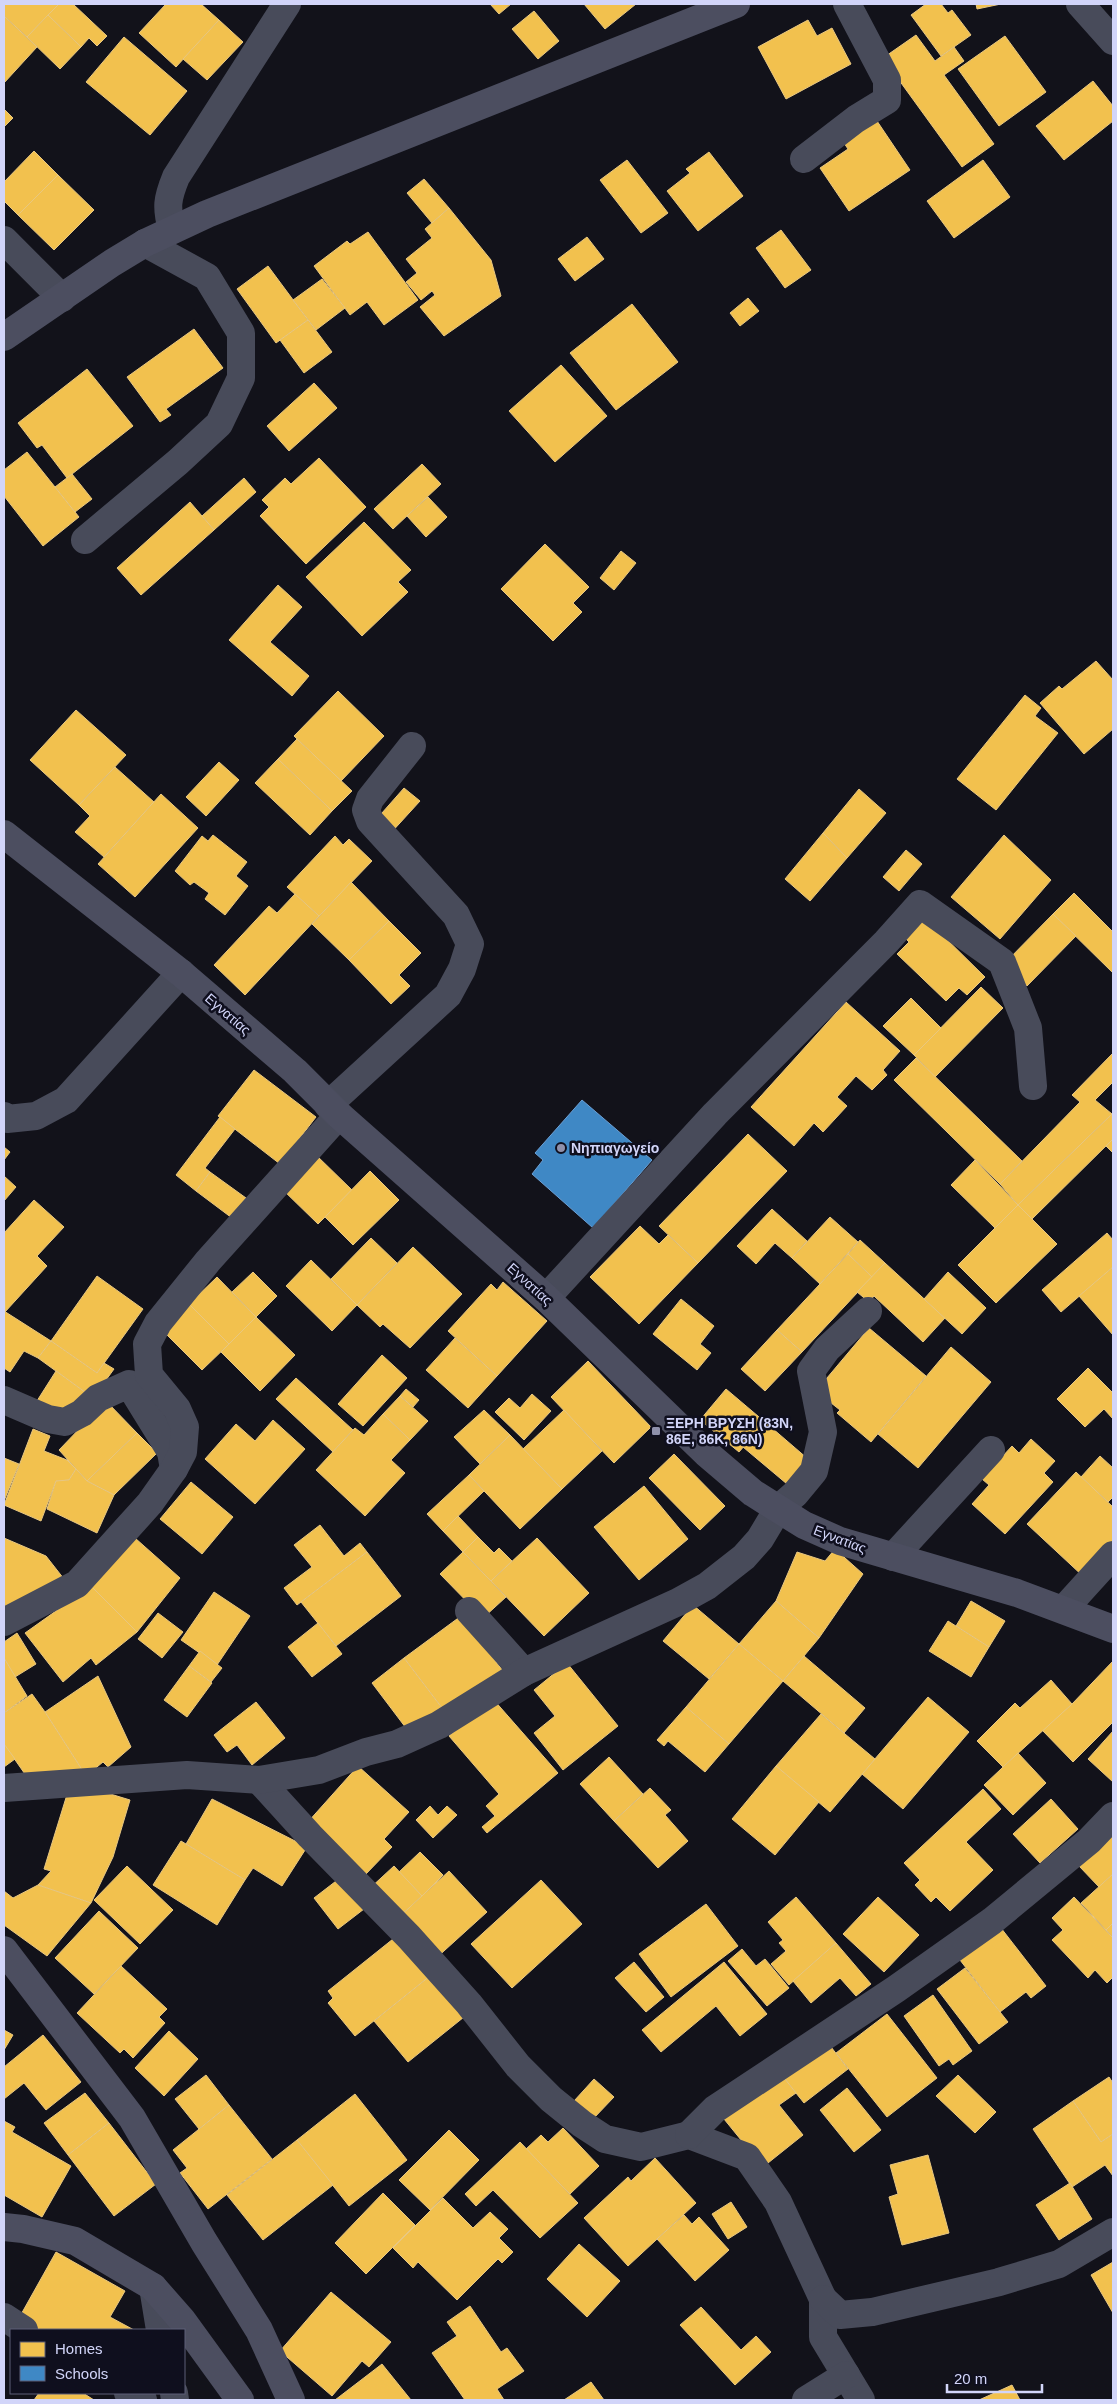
<svg xmlns="http://www.w3.org/2000/svg" width="1117" height="2404" viewBox="0 0 1117 2404" font-family="Arial,sans-serif">
<rect width="100%" height="100%" fill="#12121a"/>
<g fill="#f2c14e" stroke="#e8c781">
<polygon points="4,4 59,4 27,37 4,16"/>
<polygon points="59,4 73,4 107,36 97,46 89,38 81,47 48,15"/>
<polygon points="166,4 201,4 219,20 176,67 139,33"/>
<polygon points="490,4 511,4 499,14"/>
<polygon points="584,4 636,4 605,29"/>
<polygon points="926,4 941,4 948,13 952,10 971,35 941,56 911,15"/>
<polygon points="976,4 1001,4 977,9"/>
<polygon points="534,11 559,41 538,59 512,29"/>
<polygon points="48,15 81,47 60,69 27,37"/>
<polygon points="4,16 37,47 4,83"/>
<polygon points="219,20 243,42 207,80 183,59"/>
<polygon points="808,20 817,36 832,28 851,64 786,99 758,47"/>
<polygon points="916,35 935,61 954,47 964,61 944,75 994,144 962,167 883,58"/>
<polygon points="1005,36 1046,92 999,126 958,69"/>
<polygon points="124,37 187,91 150,135 86,82"/>
<polygon points="1093,81 1113,106 1113,121 1064,160 1036,126"/>
<polygon points="4,109 13,118 4,127"/>
<polygon points="877,121 910,170 849,211 820,168 848,149 844,143"/>
<polygon points="34,151 58,175 18,215 4,201 4,182"/>
<polygon points="709,152 743,196 698,231 667,191 690,173 686,169"/>
<polygon points="627,160 668,213 641,233 600,180"/>
<polygon points="983,160 1010,197 954,238 927,201"/>
<polygon points="58,175 94,210 54,250 18,215"/>
<polygon points="424,179 449,208 432,223 407,193"/>
<polygon points="449,208 491,260 501,296 444,336 420,307 435,295 432,291 421,300 406,282 417,273 406,259 432,238 425,229"/>
<polygon points="781,230 811,270 785,288 756,248"/>
<polygon points="368,232 418,300 384,325 367,302 350,315 314,266 347,241 350,244"/>
<polygon points="587,237 604,259 575,281 558,259"/>
<polygon points="268,266 308,320 276,343 237,289"/>
<polygon points="322,279 345,308 316,330 293,300"/>
<polygon points="748,298 759,311 740,326 730,313"/>
<polygon points="632,304 678,362 616,410 570,353"/>
<polygon points="308,320 332,352 304,373 280,340"/>
<polygon points="194,329 223,368 166,409 171,415 160,422 127,377"/>
<polygon points="561,365 607,416 555,462 509,411"/>
<polygon points="87,369 133,426 67,478 42,445 37,448 18,423"/>
<polygon points="314,383 337,408 289,451 267,426"/>
<polygon points="27,452 79,517 43,546 4,496 4,470"/>
<polygon points="319,458 366,507 306,564 260,516 269,507 262,500 285,478 291,484"/>
<polygon points="422,464 441,484 393,529 374,509"/>
<polygon points="72,474 92,499 75,512 55,487"/>
<polygon points="244,478 256,492 214,530 202,516"/>
<polygon points="428,497 447,517 426,537 407,516"/>
<polygon points="190,502 214,530 141,595 117,568"/>
<polygon points="364,522 411,570 398,582 408,592 362,636 306,577"/>
<polygon points="545,544 589,587 573,603 582,612 553,641 501,589"/>
<polygon points="621,551 636,563 614,590 600,578"/>
<polygon points="278,585 302,607 270,642 309,676 292,696 229,640"/>
<polygon points="1096,661 1113,680 1113,729 1084,754 1040,703 1059,686 1062,689"/>
<polygon points="338,691 384,736 341,781 294,736"/>
<polygon points="1025,695 1041,708 1035,716 1058,733 996,810 957,779"/>
<polygon points="76,710 126,755 79,805 30,760"/>
<polygon points="297,739 352,791 332,811 278,759"/>
<polygon points="278,759 332,811 310,835 255,783"/>
<polygon points="219,762 239,780 206,816 186,797"/>
<polygon points="115,767 154,802 104,857 75,832 90,816 79,805"/>
<polygon points="404,788 420,801 389,835 374,822"/>
<polygon points="859,789 886,813 847,858 823,833"/>
<polygon points="161,794 198,828 135,897 98,864"/>
<polygon points="823,833 847,858 810,901 785,879"/>
<polygon points="213,835 247,862 236,876 248,886 225,915 205,899 209,893 194,882 190,885 175,871 202,836 208,841"/>
<polygon points="1004,835 1051,880 1000,939 951,897"/>
<polygon points="335,836 343,845 349,839 372,861 319,916 287,887"/>
<polygon points="906,850 922,864 899,891 883,877"/>
<polygon points="351,882 389,921 349,960 312,924"/>
<polygon points="1074,893 1113,932 1113,973 1053,914"/>
<polygon points="295,894 319,916 245,995 214,965 269,906 277,913"/>
<polygon points="1053,914 1076,936 1027,986 1004,964"/>
<polygon points="922,915 985,977 967,995 959,988 946,1001 897,954 909,942 902,935"/>
<polygon points="389,921 421,953 399,975 410,986 391,1004 349,960"/>
<polygon points="981,987 1003,1008 935,1077 914,1055"/>
<polygon points="911,998 941,1028 914,1055 883,1026"/>
<polygon points="846,1002 900,1051 883,1070 887,1075 872,1090 856,1076 837,1097 847,1106 823,1132 814,1123 794,1146 751,1107"/>
<polygon points="1113,1053 1113,1082 1095,1100 1112,1114 1018,1205 1000,1184 1080,1102 1072,1095"/>
<polygon points="916,1058 1022,1161 1000,1184 894,1080"/>
<polygon points="254,1070 316,1117 280,1164 218,1116"/>
<polygon points="1112,1114 1113,1139 1032,1219 1018,1205"/>
<polygon points="220,1117 235,1129 205,1168 210,1172 196,1191 176,1175"/>
<polygon points="748,1134 787,1171 698,1263 659,1226"/>
<polygon points="1113,1139 1113,1153 1106,1146"/>
<polygon points="4,1147 10,1152 4,1160"/>
<polygon points="314,1153 352,1190 318,1224 280,1187"/>
<polygon points="975,1160 1018,1205 995,1228 951,1185"/>
<polygon points="370,1171 399,1200 353,1245 325,1217"/>
<polygon points="210,1172 246,1198 232,1218 196,1191"/>
<polygon points="4,1176 16,1187 4,1201"/>
<polygon points="34,1200 64,1227 37,1256 47,1266 5,1312 4,1233"/>
<polygon points="1018,1205 1057,1244 996,1303 958,1265"/>
<polygon points="772,1209 807,1241 792,1258 775,1243 756,1264 737,1246"/>
<polygon points="830,1217 858,1242 820,1284 792,1258"/>
<polygon points="640,1226 659,1244 668,1235 698,1263 639,1324 590,1277"/>
<polygon points="1107,1233 1113,1240 1113,1267 1061,1312 1042,1290"/>
<polygon points="371,1238 397,1263 357,1305 331,1279"/>
<polygon points="860,1240 885,1263 872,1277 848,1254"/>
<polygon points="413,1247 462,1294 410,1348 383,1324 380,1327 357,1305"/>
<polygon points="848,1254 872,1277 802,1352 777,1330"/>
<polygon points="311,1260 357,1305 332,1331 286,1286"/>
<polygon points="885,1263 945,1318 923,1342 874,1296 869,1302 857,1292"/>
<polygon points="1113,1267 1113,1335 1079,1296"/>
<polygon points="253,1272 277,1296 256,1317 232,1292"/>
<polygon points="948,1272 986,1308 962,1334 924,1299"/>
<polygon points="97,1276 143,1309 97,1373 51,1341"/>
<polygon points="217,1277 256,1317 229,1344 189,1304"/>
<polygon points="503,1282 547,1321 497,1376 448,1331 491,1284 497,1290"/>
<polygon points="681,1299 714,1326 700,1344 711,1353 697,1370 653,1334"/>
<polygon points="189,1304 229,1344 202,1370 162,1330"/>
<polygon points="4,1311 51,1341 38,1358 24,1351 10,1372 4,1368"/>
<polygon points="256,1317 295,1355 260,1391 221,1352"/>
<polygon points="869,1328 926,1376 871,1442 837,1413 840,1410 816,1391"/>
<polygon points="777,1330 802,1352 765,1391 741,1369"/>
<polygon points="455,1338 497,1376 468,1408 426,1370"/>
<polygon points="51,1341 97,1373 104,1363 114,1369 93,1398 38,1358"/>
<polygon points="951,1347 991,1382 918,1468 878,1434"/>
<polygon points="382,1355 407,1378 363,1426 338,1404"/>
<polygon points="588,1361 651,1427 614,1463 551,1397"/>
<polygon points="1088,1368 1113,1393 1113,1419 1104,1409 1085,1427 1057,1399"/>
<polygon points="56,1371 93,1398 57,1417 35,1404"/>
<polygon points="296,1378 353,1430 333,1452 276,1399"/>
<polygon points="406,1389 419,1400 413,1407 400,1396"/>
<polygon points="726,1389 765,1422 739,1452 700,1420"/>
<polygon points="532,1394 551,1411 524,1440 495,1412 509,1398 520,1408"/>
<polygon points="400,1396 428,1421 410,1440 383,1414"/>
<polygon points="106,1401 137,1433 87,1481 59,1450"/>
<polygon points="484,1410 510,1435 480,1464 454,1437"/>
<polygon points="564,1410 602,1451 562,1489 523,1449"/>
<polygon points="383,1414 410,1440 391,1460 405,1473 365,1516 316,1470 355,1428 364,1435"/>
<polygon points="273,1420 305,1449 255,1504 205,1459 236,1424 255,1441"/>
<polygon points="765,1422 808,1459 787,1484 743,1447"/>
<polygon points="33,1429 50,1436 44,1451 67,1460 76,1469 69,1480 56,1481 41,1521 4,1505"/>
<polygon points="137,1433 157,1453 114,1495 87,1481"/>
<polygon points="510,1435 562,1489 520,1529 469,1475"/>
<polygon points="1031,1439 1055,1461 1044,1473 1053,1482 1005,1534 972,1504 989,1485 982,1479 1012,1446 1019,1453"/>
<polygon points="674,1454 725,1506 700,1530 649,1478"/>
<polygon points="1100,1456 1113,1468 1113,1497 1108,1502 1081,1477"/>
<polygon points="4,1458 19,1464 4,1501"/>
<polygon points="76,1469 87,1481 114,1495 97,1533 47,1509 56,1481 69,1480"/>
<polygon points="1076,1472 1113,1507 1113,1547 1085,1578 1027,1524"/>
<polygon points="469,1475 484,1491 443,1531 427,1514"/>
<polygon points="191,1482 233,1517 202,1554 160,1519"/>
<polygon points="644,1486 688,1539 639,1580 594,1527"/>
<polygon points="458,1516 478,1537 463,1552 443,1531"/>
<polygon points="320,1525 344,1556 360,1543 367,1552 297,1605 284,1588 312,1567 294,1545"/>
<polygon points="478,1537 494,1553 499,1548 512,1561 491,1581 463,1552"/>
<polygon points="4,1538 46,1556 64,1579 4,1609"/>
<polygon points="135,1538 180,1578 137,1632 91,1586"/>
<polygon points="537,1538 589,1593 544,1636 491,1581"/>
<polygon points="835,1549 863,1574 819,1638 776,1601 797,1552 825,1561"/>
<polygon points="367,1552 401,1596 336,1646 301,1602"/>
<polygon points="463,1552 506,1597 483,1618 440,1574"/>
<polygon points="91,1586 137,1632 96,1665 91,1658 63,1682 25,1633"/>
<polygon points="214,1592 250,1616 217,1665 181,1640"/>
<polygon points="776,1601 819,1638 783,1681 739,1644"/>
<polygon points="971,1601 1005,1621 989,1647 956,1626"/>
<polygon points="693,1605 739,1644 709,1679 663,1641"/>
<polygon points="158,1613 183,1632 162,1658 138,1639"/>
<polygon points="461,1616 503,1671 442,1708 404,1658"/>
<polygon points="948,1621 989,1647 971,1677 929,1651"/>
<polygon points="318,1623 342,1654 312,1677 288,1647"/>
<polygon points="17,1633 36,1664 15,1677 4,1658 4,1642"/>
<polygon points="739,1644 783,1681 729,1744 686,1707"/>
<polygon points="200,1651 222,1668 211,1682 189,1666"/>
<polygon points="804,1656 865,1708 844,1733 783,1681"/>
<polygon points="4,1658 27,1696 4,1713"/>
<polygon points="404,1658 442,1708 409,1732 372,1683"/>
<polygon points="1113,1661 1113,1722 1073,1762 1042,1730 1072,1704"/>
<polygon points="567,1663 618,1726 563,1770 534,1733 555,1716 534,1690"/>
<polygon points="189,1666 212,1683 187,1717 164,1700"/>
<polygon points="98,1676 131,1747 108,1767 103,1762 86,1776 45,1712"/>
<polygon points="1051,1680 1072,1704 1003,1767 977,1741 1015,1703 1020,1708"/>
<polygon points="32,1694 45,1712 86,1776 27,1777 4,1744 4,1713"/>
<polygon points="928,1697 969,1732 903,1809 862,1774"/>
<polygon points="493,1699 558,1773 487,1833 482,1827 495,1816 486,1806 499,1794 449,1736"/>
<polygon points="256,1702 285,1738 252,1765 237,1745 227,1752 214,1735"/>
<polygon points="686,1707 729,1744 705,1772 668,1741 664,1746 657,1740"/>
<polygon points="821,1714 875,1759 830,1812 776,1766"/>
<polygon points="1113,1731 1113,1782 1088,1759"/>
<polygon points="4,1744 15,1759 4,1767"/>
<polygon points="1018,1753 1046,1783 1013,1815 984,1785"/>
<polygon points="609,1757 643,1794 614,1821 580,1784"/>
<polygon points="358,1766 409,1812 384,1839 392,1847 365,1875 307,1823"/>
<polygon points="776,1766 819,1802 775,1855 732,1819"/>
<polygon points="69,1788 94,1789 130,1800 113,1857 91,1903 38,1885 51,1871 44,1869"/>
<polygon points="650,1788 671,1810 665,1815 688,1841 658,1868 614,1821"/>
<polygon points="983,1789 1001,1809 966,1842 993,1870 950,1911 936,1897 931,1902 915,1885 920,1880 904,1863"/>
<polygon points="212,1799 307,1847 282,1886 253,1868 245,1880 186,1844"/>
<polygon points="1051,1799 1078,1829 1040,1863 1013,1834"/>
<polygon points="430,1806 438,1815 447,1806 457,1815 433,1838 416,1820"/>
<polygon points="1113,1835 1113,1874 1099,1887 1079,1866"/>
<polygon points="181,1841 245,1880 217,1925 153,1885"/>
<polygon points="420,1852 443,1875 422,1896 399,1872"/>
<polygon points="127,1866 173,1910 140,1944 94,1900"/>
<polygon points="394,1866 422,1896 397,1919 368,1890"/>
<polygon points="449,1871 487,1912 434,1960 397,1919"/>
<polygon points="1113,1874 1113,1923 1106,1930 1081,1903"/>
<polygon points="340,1878 364,1909 338,1929 314,1898"/>
<polygon points="541,1880 582,1924 512,1988 471,1944"/>
<polygon points="38,1885 91,1903 47,1956 4,1925 4,1891 13,1898"/>
<polygon points="796,1897 836,1943 789,1985 771,1964 786,1951 779,1943 783,1940 768,1922"/>
<polygon points="878,1897 919,1935 884,1972 843,1934"/>
<polygon points="1074,1897 1113,1938 1113,1977 1107,1983 1095,1970 1088,1978 1052,1940 1063,1930 1052,1918"/>
<polygon points="706,1904 738,1946 671,1997 639,1954"/>
<polygon points="99,1911 138,1948 94,1994 55,1958"/>
<polygon points="1113,1923 1113,1938 1106,1930"/>
<polygon points="1001,1928 1046,1986 1031,1998 1026,1992 1000,2012 960,1960"/>
<polygon points="398,1935 430,1976 355,2036 328,2003 333,1998 328,1991"/>
<polygon points="836,1943 871,1984 856,1996 840,1978 811,2003 793,1981"/>
<polygon points="742,1949 756,1966 765,1959 789,1988 767,2006 728,1961"/>
<polygon points="634,1962 664,1997 646,2012 615,1978"/>
<polygon points="724,1962 767,2014 740,2036 716,2006 661,2052 642,2030"/>
<polygon points="121,1966 167,2009 159,2017 165,2023 133,2058 124,2049 120,2053 77,2013"/>
<polygon points="965,1968 1008,2022 979,2044 937,1989"/>
<polygon points="430,1976 464,2017 408,2062 374,2021"/>
<polygon points="933,1995 972,2051 953,2065 949,2059 939,2066 904,2016"/>
<polygon points="887,2014 937,2078 887,2117 836,2053"/>
<polygon points="4,2030 13,2035 4,2050"/>
<polygon points="169,2031 198,2059 164,2096 135,2068"/>
<polygon points="43,2035 81,2082 46,2110 24,2083 4,2099 4,2067"/>
<polygon points="828,2043 848,2069 804,2103 784,2078"/>
<polygon points="781,2074 796,2093 779,2105 803,2135 763,2167 724,2119"/>
<polygon points="206,2075 229,2105 199,2129 175,2099"/>
<polygon points="958,2075 996,2112 975,2133 936,2096"/>
<polygon points="1109,2077 1113,2083 1113,2134 1101,2142 1073,2101"/>
<polygon points="594,2079 614,2097 593,2119 574,2101"/>
<polygon points="847,2088 881,2130 854,2152 820,2110"/>
<polygon points="85,2093 109,2123 68,2155 44,2123"/>
<polygon points="355,2094 407,2160 349,2206 297,2140"/>
<polygon points="1073,2101 1101,2142 1113,2134 1113,2176 1105,2165 1072,2187 1033,2129"/>
<polygon points="229,2105 272,2159 208,2209 180,2173 187,2168 173,2150"/>
<polygon points="4,2121 15,2127 12,2132 71,2166 42,2217 4,2195"/>
<polygon points="109,2123 156,2184 114,2216 68,2155"/>
<polygon points="563,2128 599,2166 570,2194 526,2149 541,2135 548,2142"/>
<polygon points="449,2130 479,2160 430,2210 399,2180"/>
<polygon points="297,2140 333,2185 263,2240 227,2195"/>
<polygon points="520,2142 578,2203 540,2238 493,2190 476,2206 465,2194"/>
<polygon points="928,2155 949,2233 902,2245 889,2197 898,2194 890,2165"/>
<polygon points="655,2158 696,2203 628,2266 584,2218 628,2177 631,2181"/>
<polygon points="1070,2183 1092,2219 1059,2240 1036,2205"/>
<polygon points="383,2193 415,2225 366,2274 335,2243"/>
<polygon points="443,2198 473,2228 490,2212 508,2229 499,2238 513,2252 502,2263 498,2259 457,2300 418,2262 413,2268 393,2248"/>
<polygon points="731,2202 747,2227 728,2239 712,2214"/>
<polygon points="684,2215 692,2224 699,2217 729,2250 695,2281 657,2239"/>
<polygon points="579,2244 620,2281 587,2317 547,2279"/>
<polygon points="56,2252 125,2291 110,2317 134,2330 40,2330 19,2318"/>
<polygon points="1113,2262 1113,2313 1091,2275"/>
<polygon points="331,2292 391,2342 369,2367 362,2361 332,2396 280,2351"/>
<polygon points="470,2306 501,2352 507,2348 524,2371 497,2389 504,2400 465,2400 432,2353 457,2336 447,2322"/>
<polygon points="701,2307 741,2350 756,2336 771,2352 735,2385 680,2325"/>
<polygon points="382,2364 411,2400 335,2400"/>
<polygon points="591,2382 604,2400 564,2400"/>
<polygon points="1012,2385 1020,2400 979,2400"/>
<polygon points="39,2393 83,2393 94,2400 34,2400"/>
</g>
<polygon fill="#3f88c5" stroke="#6b9fd5" points="582,1100 652,1160 593,1228 532,1174 543,1160 535,1153"/>
<g fill="none" stroke-linecap="round" stroke-linejoin="round">
<g stroke="#484b5a" stroke-width="28">
<polyline points="1080,4 1113,41"/>
<polyline points="804,159 856,119 887,100 887,80 847,4"/>
<path d="M172,230C166,207 167,199 176,177L287,4"/>
<polyline points="4,240 62,298"/>
<polyline points="85,540 178,462 219,424 241,378 241,333 207,277 145,243"/>
<polyline points="328,1105 448,995 462,969 470,944 456,915 370,821 366,810 370,799 412,746"/>
<polyline points="4,1116 7,1119 36,1116 66,1100 181,973"/>
<polyline points="546,1298 715,1114 886,942 920,904 1002,962 1028,1028 1033,1086"/>
<polyline points="4,1400 48,1419 65,1422 82,1413 98,1398 129,1384 171,1452 174,1469"/>
<polyline points="893,1557 991,1450"/>
<polyline points="1064,1609 1113,1555"/>
<polyline points="469,1611 524,1672"/>
<polyline points="4,1622 77,1584 150,1503 174,1469 183,1452 185,1427 177,1409 149,1375 147,1344 158,1323 208,1261 339,1115"/>
<polyline points="259,1780 310,1836 409,1937 469,2004 518,2066 551,2099 582,2124 605,2139 641,2147 689,2135 747,2157 778,2202 823,2299 823,2337 861,2400"/>
<polyline points="4,1788 187,1775 259,1780 319,1770 366,1752 397,1744 439,1725 524,1672 678,1602 707,1586 744,1557 760,1539 778,1509 795,1494 814,1471 823,1432 811,1371 827,1349 868,1311"/>
<polyline points="689,2135 715,2109 896,1989 992,1921 1089,1841 1113,1816"/>
<polyline points="153,2287 160,2330"/>
<polyline points="823,2299 840,2315 872,2312 999,2282 1059,2264 1113,2232"/>
<polyline points="4,2317 24,2330"/>
<polyline points="128,2393 143,2400"/>
<polyline points="174,2393 175,2400"/>
<polyline points="806,2400 846,2375"/>
</g>
<g stroke="#4c4e60" stroke-width="28">
<polyline points="4,337 112,263 145,243 207,214 736,4"/>
<polyline points="4,834 181,973 295,1071 339,1115 546,1298 706,1453 753,1493 804,1525 840,1541 1017,1593 1113,1629"/>
<polyline points="4,1950 132,2118 204,2242 259,2330 291,2400"/>
<polyline points="4,2227 23,2229 75,2241 153,2287 182,2320 240,2400"/>
</g>
</g>
<g fill="#8f91ab" stroke="#0f0f1e" stroke-width="2">
<circle cx="561" cy="1148" r="5"/>
<rect x="651" y="1426" width="10" height="10" rx="2.5"/>
</g>
<g text-anchor="middle" stroke-width="5" stroke-linejoin="round" paint-order="stroke">
<g font-size="14" fill="#d2d5f9" stroke="#0f0f1e">
<text transform="translate(228 1014) rotate(41)" y="5">Εγνατίας</text>
<text transform="translate(530 1284) rotate(42)" y="5">Εγνατίας</text>
<text transform="translate(840 1539) rotate(21)" y="5">Εγνατίας</text>
</g>
<g font-size="14" font-weight="bold" fill="#d2d5f9" stroke="#0f0f1e" text-anchor="start">
<text x="571" y="1153">Νηπιαγωγείο</text>
<text x="666" y="1428">ΞΕΡΗ ΒΡΥΣΗ (83Ν,<tspan x="666" dy="16">86Ε, 86Κ, 86Ν)</tspan></text>
</g>
</g>
<rect width="1117" height="2404" fill="none" stroke="#d2d5f9" stroke-width="10"/>
<rect x="10" y="2329" width="175" height="65" fill="#0f0f1e" stroke="#5d5e76"/>
<rect x="20" y="2342" width="25" height="15" fill="#f2c14e" stroke="#5d5e76"/>
<text x="55" y="2354" font-size="15" fill="#d2d5f9">Homes</text>
<rect x="20" y="2366" width="25" height="15" fill="#3f88c5" stroke="#5d5e76"/>
<text x="55" y="2379" font-size="15" fill="#d2d5f9">Schools</text>
<path d="M947 2384v8h95v-8" fill="none" stroke="#d2d5f9" stroke-width="2.5"/>
<text x="954" y="2384" font-size="15" fill="#d2d5f9" stroke="#0f0f1e" stroke-width="4" paint-order="stroke">20 m</text>
</svg>
